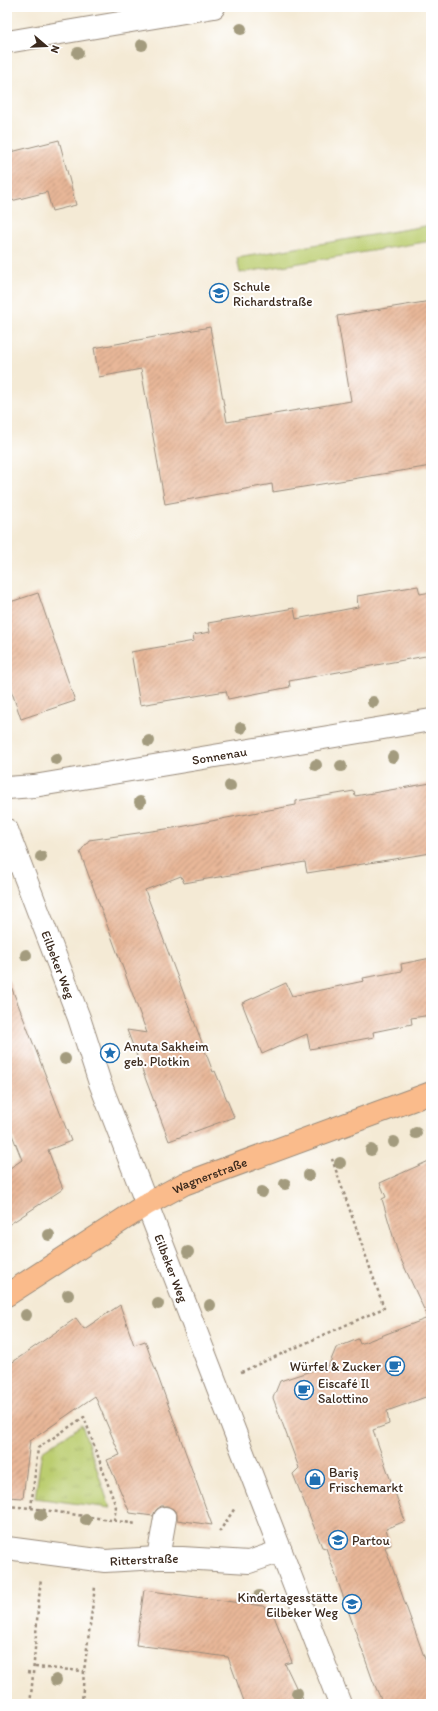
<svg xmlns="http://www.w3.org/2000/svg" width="438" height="1711" viewBox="0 0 438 1711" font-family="Itim,sans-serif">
<defs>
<pattern id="park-tufts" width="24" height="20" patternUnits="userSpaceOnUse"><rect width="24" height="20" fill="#bbcd70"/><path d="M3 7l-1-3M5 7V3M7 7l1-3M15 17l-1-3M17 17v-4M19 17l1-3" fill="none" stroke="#a2b061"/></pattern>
<pattern id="building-hatch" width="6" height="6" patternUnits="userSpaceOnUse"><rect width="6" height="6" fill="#e8b799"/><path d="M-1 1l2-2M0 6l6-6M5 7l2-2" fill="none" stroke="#bd957c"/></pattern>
</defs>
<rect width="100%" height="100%" fill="#fff"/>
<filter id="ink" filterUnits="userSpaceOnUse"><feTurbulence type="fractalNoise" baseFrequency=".025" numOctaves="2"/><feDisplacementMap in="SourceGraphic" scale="8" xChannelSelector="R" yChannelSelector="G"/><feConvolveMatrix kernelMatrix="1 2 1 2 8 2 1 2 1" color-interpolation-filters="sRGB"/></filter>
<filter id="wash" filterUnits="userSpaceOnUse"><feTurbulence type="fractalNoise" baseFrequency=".012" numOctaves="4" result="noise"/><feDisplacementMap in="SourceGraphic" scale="16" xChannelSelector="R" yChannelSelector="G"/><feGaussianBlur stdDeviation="0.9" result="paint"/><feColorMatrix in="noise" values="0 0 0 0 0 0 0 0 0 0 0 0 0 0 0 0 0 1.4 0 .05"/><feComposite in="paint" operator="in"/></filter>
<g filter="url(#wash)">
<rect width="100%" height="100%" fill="#f4ead5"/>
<polygon fill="#bbcd70" stroke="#7b7c47" points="431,225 431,241 240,273 237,258"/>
<polygon fill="url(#park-tufts)" stroke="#7b7c47" points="82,1425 110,1508 35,1498 42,1451"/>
<g id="blocks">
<g fill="url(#building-hatch)">
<polygon points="59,140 76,205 52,211 47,192 7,202 7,153"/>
<polygon points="431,301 431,466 273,492 272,484 165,504 141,369 99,377 94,348 210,327 227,422 351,401 337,316"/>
<polygon points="418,586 420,594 431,592 431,655 289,681 290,687 228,699 226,691 140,705 131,652 194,641 193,635 210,632 208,623 294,608 296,619 358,607 357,596"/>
<polygon points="38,593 75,701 21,719 7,678 7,603"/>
<polygon points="431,783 431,853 307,873 305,862 184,883 181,876 145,890 213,1072 215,1071 234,1117 169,1141 127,1030 147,1033 80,852 89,840 180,827 258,812 296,805 296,801 354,791 355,796"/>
<polygon points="431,958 431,1015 411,1018 412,1024 373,1032 374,1037 310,1049 307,1034 262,1054 242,1003 286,983 292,996 364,981 363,978 402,971 401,964"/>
<polygon points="7,981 9,981 71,1141 48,1150 63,1189 7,1226 7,1170 22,1160 7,1122"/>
<polygon points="431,1160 431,1395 387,1411 389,1424 373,1430 405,1521 386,1529 391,1545 385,1547 431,1676 431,1704 383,1704 373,1681 326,1548 322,1547 293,1474 299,1468 273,1398 280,1381 329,1365 336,1348 358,1339 360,1344 428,1318 398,1253 382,1199 386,1197 380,1183"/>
<polygon points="120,1305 134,1345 145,1341 212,1525 177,1520 177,1514 173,1509 167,1506 161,1506 156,1510 153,1516 130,1513 107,1460 120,1455 95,1396 30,1441 23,1498 7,1497 7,1366 76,1318 84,1329"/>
<polygon points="144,1590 263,1606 274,1616 292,1662 285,1664 304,1704 245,1704 228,1657 136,1645"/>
</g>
</g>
</g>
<g filter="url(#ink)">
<use href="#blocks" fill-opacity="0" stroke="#988a7a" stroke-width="1"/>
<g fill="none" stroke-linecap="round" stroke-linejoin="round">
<g stroke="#988a7a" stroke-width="24">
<g id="minor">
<polyline points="7,42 214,7"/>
<path id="s1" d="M7,788L34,786L431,720"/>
<path id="s2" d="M7,830L79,1018L100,1083L340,1704"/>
<path id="s3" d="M7,1548L105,1561L158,1558H182L249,1562L281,1551"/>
<polyline points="158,1558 165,1518"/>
</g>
</g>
<g stroke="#988a7a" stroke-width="24">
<g id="major">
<path id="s4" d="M7,1295L147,1204L184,1184L431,1093"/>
</g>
</g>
<g stroke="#988a7a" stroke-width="2.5" stroke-dasharray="3 3" stroke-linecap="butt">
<polyline points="241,1372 384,1308 332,1159"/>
<polyline points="7,1506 31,1508 137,1524"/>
<polyline points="31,1508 38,1448 84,1417 116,1507 114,1520"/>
<polyline points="219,1532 235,1508"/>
<polyline points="35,1667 84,1671"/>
<polyline points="27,1672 33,1673"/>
<polyline points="7,1703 23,1704"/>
<path d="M30,1704C35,1662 36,1621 41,1579"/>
<polyline points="82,1704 84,1671 95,1587"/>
</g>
<use href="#minor" stroke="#fff" stroke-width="22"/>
<use href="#major" stroke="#fabb8b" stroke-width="22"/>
</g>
<g fill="#a39b7e">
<circle cx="241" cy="29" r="6"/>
<circle cx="142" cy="45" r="6"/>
<circle cx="78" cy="53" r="6"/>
<circle cx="373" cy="702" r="6"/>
<circle cx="241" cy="728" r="6"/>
<circle cx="149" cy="741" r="6"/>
<circle cx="393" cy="757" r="6"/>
<circle cx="56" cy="759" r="6"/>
<circle cx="316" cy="765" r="6"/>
<circle cx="341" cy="766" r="6"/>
<circle cx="230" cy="786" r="6"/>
<circle cx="140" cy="802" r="6"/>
<circle cx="41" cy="857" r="6"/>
<circle cx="26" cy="955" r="6"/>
<circle cx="65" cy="1059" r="6"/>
<circle cx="416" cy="1133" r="6"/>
<circle cx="394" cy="1142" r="6"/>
<circle cx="371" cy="1150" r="6"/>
<circle cx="340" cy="1163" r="6"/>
<circle cx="309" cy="1175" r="6"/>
<circle cx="285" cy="1184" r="6"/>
<circle cx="262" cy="1192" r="6"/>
<circle cx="49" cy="1235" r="6"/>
<circle cx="188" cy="1252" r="6"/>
<circle cx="68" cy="1295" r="6"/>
<circle cx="158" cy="1304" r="6"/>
<circle cx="210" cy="1305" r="6"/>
<circle cx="26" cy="1315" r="6"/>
<circle cx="41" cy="1515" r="6"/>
<circle cx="86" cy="1520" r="6"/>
<circle cx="259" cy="1596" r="6"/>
<circle cx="56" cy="1680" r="6"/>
<circle cx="297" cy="1693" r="6"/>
</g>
</g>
<defs>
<g id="school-ring" transform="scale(1)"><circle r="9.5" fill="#fff" stroke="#1f6fb2" stroke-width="1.5"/><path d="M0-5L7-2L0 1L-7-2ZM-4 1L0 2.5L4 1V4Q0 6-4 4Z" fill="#1f6fb2"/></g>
<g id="sight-ring" transform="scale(1)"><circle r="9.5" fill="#fff" stroke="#1f6fb2" stroke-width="1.5"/><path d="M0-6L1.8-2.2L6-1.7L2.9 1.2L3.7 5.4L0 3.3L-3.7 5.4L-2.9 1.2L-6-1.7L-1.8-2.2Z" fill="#1f6fb2"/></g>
<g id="cafe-ring" transform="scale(1)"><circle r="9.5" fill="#fff" stroke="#1f6fb2" stroke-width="1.5"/><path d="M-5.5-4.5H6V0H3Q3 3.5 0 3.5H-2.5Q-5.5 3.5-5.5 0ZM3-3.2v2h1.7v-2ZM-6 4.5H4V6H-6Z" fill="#1f6fb2"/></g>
<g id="shop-ring" transform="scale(1)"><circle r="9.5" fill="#fff" stroke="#1f6fb2" stroke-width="1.5"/><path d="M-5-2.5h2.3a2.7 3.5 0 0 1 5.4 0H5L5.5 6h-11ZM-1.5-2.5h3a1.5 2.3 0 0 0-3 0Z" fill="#1f6fb2"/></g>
</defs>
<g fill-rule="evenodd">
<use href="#school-ring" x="219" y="293"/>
<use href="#sight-ring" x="110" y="1053"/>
<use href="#cafe-ring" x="395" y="1366"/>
<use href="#cafe-ring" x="304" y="1390"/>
<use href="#shop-ring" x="315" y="1479"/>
<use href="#school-ring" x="338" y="1540"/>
<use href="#school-ring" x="352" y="1604"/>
</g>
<g text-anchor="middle" stroke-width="4" stroke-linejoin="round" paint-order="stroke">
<g font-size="13" fill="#3b2a1e" stroke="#fff" text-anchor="start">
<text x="233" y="291">Schule<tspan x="233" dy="15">Richardstraße</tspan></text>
<text x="124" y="1051">Anuta Sakheim<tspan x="124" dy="15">geb. Plotkin</tspan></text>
<text x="381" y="1371" text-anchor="end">Würfel &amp; Zucker</text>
<text x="318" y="1388">Eiscafé Il<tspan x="318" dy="15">Salottino</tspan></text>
<text x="329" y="1477">Bariş<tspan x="329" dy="15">Frischemarkt</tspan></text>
<text x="352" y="1545">Partou</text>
<text x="338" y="1602" text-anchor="end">Kindertagesstätte<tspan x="338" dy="15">Eilbeker Weg</tspan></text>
</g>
<g font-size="13" fill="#3b2a1e" stroke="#fff">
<text dy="5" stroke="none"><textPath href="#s1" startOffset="215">Sonnenau</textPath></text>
<text dy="5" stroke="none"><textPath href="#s2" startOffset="144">Eilbeker Weg</textPath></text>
<text dy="5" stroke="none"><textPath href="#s4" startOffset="236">Wagnerstraße</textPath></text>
<text dy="5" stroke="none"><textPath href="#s2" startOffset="468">Eilbeker Weg</textPath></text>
<text dy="5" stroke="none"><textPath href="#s3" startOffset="138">Ritterstraße</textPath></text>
</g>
</g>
<rect width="438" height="1711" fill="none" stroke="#fff" stroke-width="24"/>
<g transform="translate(46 46) rotate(109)" stroke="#ffffff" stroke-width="3" paint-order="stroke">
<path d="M0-3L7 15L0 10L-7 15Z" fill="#3b2a1e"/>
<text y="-6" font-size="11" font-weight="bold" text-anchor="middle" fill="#3b2a1e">N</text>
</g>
</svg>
